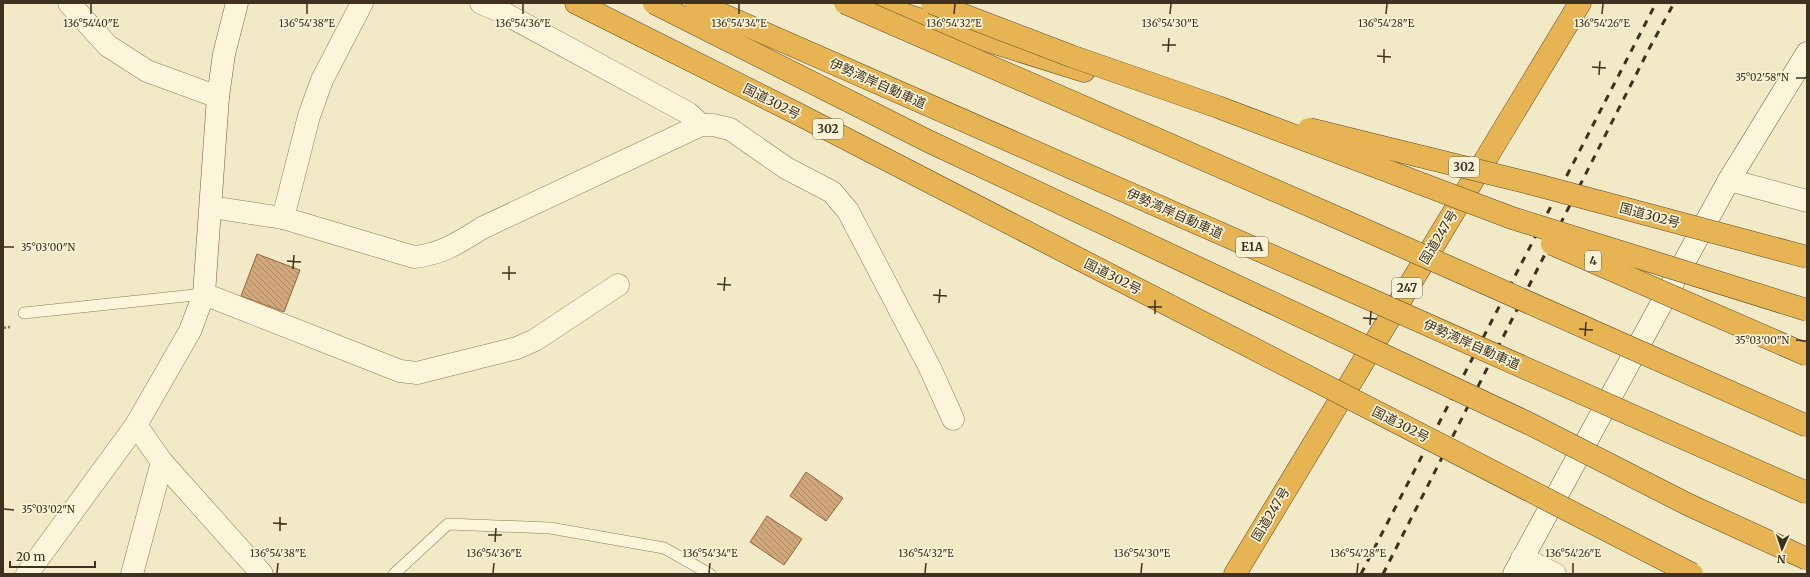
<svg xmlns="http://www.w3.org/2000/svg" width="1810" height="577" viewBox="0 0 1810 577" font-family="Merriweather,'Noto Sans JP',serif">
<defs>
<pattern id="building-back-hatch" width="6" height="6" patternUnits="userSpaceOnUse"><rect width="6" height="6" fill="#d2a779"/><path d="M-1 5l2 2M0 0l6 6M5-1l2 2" fill="none" stroke="#ac8963"/></pattern>
</defs>
<rect width="100%" height="100%" fill="#f2e9c6"/>
<g fill="url(#building-back-hatch)" stroke="#90673e">
<polygon points="257,254 300,270 284,312 241,296"/>
<polygon points="806,472 843,498 826,521 790,496"/>
<polygon points="767,516 802,539 784,565 750,542"/>
</g>
<g fill="none" stroke-linecap="round" stroke-linejoin="round">
<g stroke="#8f7b5a" stroke-width="12">
<g id="lane">
<polyline points="24,313 204,294"/>
<polyline points="394,574 448,524 550,528 664,548 710,574"/>
</g>
</g>
<g stroke="#8f7b5a" stroke-width="23">
<g id="street">
<polyline points="69,3 108,46 147,71 218,97"/>
<polyline points="481,3 500,11 688,113 701,125"/>
<polyline points="1729,180 1807,201"/>
<path d="M211,207L283,218L414,257C442,254 458,243 482,228L701,125H713L730,129L786,168L832,192L848,211L930,368L953,419"/>
<polyline points="283,218 309,116 322,80 362,3"/>
<polyline points="204,294 400,371 417,373 517,348 535,340 618,285"/>
<polyline points="162,462 262,574"/>
<polyline points="1522,558 1555,574"/>
<polyline points="27,574 136,425 190,331"/>
<polyline points="132,574 162,462 136,425"/>
</g>
</g>
<g stroke="#715c3d" stroke-width="23">
<g id="secondary">
<polyline points="190,331 204,294 218,97 224,54 237,3"/>
<polyline points="1514,574 1729,180 1807,53"/>
</g>
</g>
<g stroke="#5c482e" stroke-width="23">
<g id="highway">
<polyline points="576,3 798,114 1079,259"/>
<polyline points="868,3 1084,71"/>
<polyline points="1235,574 1580,3"/>
</g>
</g>
<polyline stroke="#8f7b5a" stroke-width="2.5" stroke-dasharray="3 2" stroke-linecap="butt" points="3,328 10,327"/>
<use href="#lane" stroke="#fbf5da" stroke-width="11"/>
<use href="#street" stroke="#fbf5da" stroke-width="22"/>
<use href="#secondary" stroke="#fbf5da" stroke-width="22"/>
<use href="#highway" stroke="#e6b452" stroke-width="22"/>
<g stroke="#3e311f" stroke-width="3" stroke-dasharray="7 7" stroke-linecap="butt">
<polyline points="1361,574 1656,3"/>
<polyline points="1383,574 1649,49 1674,3"/>
</g>
<g stroke="#5c482e" stroke-width="23" stroke-linecap="butt">
<g id="highway-bridge">
<polyline points="654,3 930,142 1528,423 1689,505 1807,559"/>
<polyline points="696,3 1313,274 1807,493"/>
<polyline points="845,3 1345,221 1807,426"/>
<polyline points="932,3 1071,56 1218,107 1512,218 1807,310"/>
<polyline points="1309,129 1533,184 1807,257"/>
<polyline points="1552,244 1807,355"/>
<polyline points="1079,259 1692,574"/>
</g>
</g>
<use href="#highway-bridge" stroke="#e6b452" stroke-width="22"/>
</g>
<path fill="none" stroke="#3e311f" stroke-width="1.5" d="M91,14V4M307,14V4M523,14V4M739,14V4M954,14L955,4M1170,14L1171,4M1386,14L1387,4M1602,14L1603,4M1162,45H1176M1168,52L1169,38M1377,56L1391,57M1384,63V49M1592,67L1606,68M1599,75L1600,61M1796,78H1806M4,247H14M287,261L301,262M293,269L294,255M502,273H516M509,280V266M717,284L731,285M724,291L725,277M933,295L947,296M939,303L940,289M1148,307H1162M1155,314V300M1363,318L1377,319M1370,325L1371,311M1579,329L1593,330M1585,336L1586,322M1796,340L1806,341M4,509L14,510M273,523L287,524M280,531V517M488,535H502M495,542L496,528M277,573L278,563M493,573L494,563M709,573L710,563M925,573L926,563M1141,573L1142,563M1357,573L1358,563M1573,573V563"/>
<g text-anchor="middle" stroke-width="3.5" stroke-linejoin="round" paint-order="stroke">
<g fill="#f8f2d6" stroke="#766b56" stroke-width="1">
<rect x="813" y="119" width="30" height="20" rx="3"/>
<rect x="1449" y="157" width="30" height="20" rx="3"/>
<rect x="1236" y="237" width="32" height="20" rx="3"/>
<rect x="1585" y="251" width="16" height="20" rx="3"/>
<rect x="1392" y="278" width="30" height="20" rx="3"/>
</g>
<g font-size="12" font-weight="bold" fill="#3e311f">
<text x="828" y="133">302</text>
<text x="1464" y="171">302</text>
<text x="1252" y="251">E1A</text>
<text x="1593" y="265">4</text>
<text x="1407" y="292">247</text>
</g>
<g font-size="13" fill="#3e311f" stroke="#f8f2d6">
<text transform="translate(878 83) rotate(24)" y="5">伊勢湾岸自動車道</text>
<text transform="translate(772 101) rotate(27)" y="5">国道302号</text>
<text transform="translate(1175 213) rotate(24)" y="5">伊勢湾岸自動車道</text>
<text transform="translate(1650 215) rotate(15)" y="5">国道302号</text>
<text transform="translate(1438 237) rotate(-59)" y="5">国道247号</text>
<text transform="translate(1113 276) rotate(27)" y="5">国道302号</text>
<text transform="translate(1472 344) rotate(24)" y="5">伊勢湾岸自動車道</text>
<text transform="translate(1401 424) rotate(27)" y="5">国道302号</text>
<text transform="translate(1270 514) rotate(-59)" y="5">国道247号</text>
</g>
</g>
<g font-size="10" text-anchor="middle" fill="#3e311f" stroke="#f8f2d6" stroke-width="3.5" stroke-linejoin="round" paint-order="stroke">
<text x="91" y="27">136°54'40"E</text>
<text x="307" y="27">136°54'38"E</text>
<text x="523" y="27">136°54'36"E</text>
<text x="739" y="27">136°54'34"E</text>
<text x="954" y="27">136°54'32"E</text>
<text x="1170" y="27">136°54'30"E</text>
<text x="1386" y="27">136°54'28"E</text>
<text x="1602" y="27">136°54'26"E</text>
<text x="1762" y="81">35°02'58"N</text>
<text x="48" y="251">35°03'00"N</text>
<text x="1762" y="344">35°03'00"N</text>
<text x="48" y="513">35°03'02"N</text>
<text x="278" y="557">136°54'38"E</text>
<text x="494" y="557">136°54'36"E</text>
<text x="710" y="557">136°54'34"E</text>
<text x="926" y="557">136°54'32"E</text>
<text x="1142" y="557">136°54'30"E</text>
<text x="1358" y="557">136°54'28"E</text>
<text x="1573" y="557">136°54'26"E</text>
</g>
<rect width="1810" height="577" fill="none" stroke="#3e311f" stroke-width="8"/>
<g transform="translate(1782 549) rotate(183)" stroke="#f8f2d6" stroke-width="3" paint-order="stroke">
<path d="M0-3L7 15L0 10L-7 15Z" fill="#3e311f"/>
<text y="-6" font-size="11" font-weight="bold" text-anchor="middle" fill="#3e311f">N</text>
</g>
<path d="M10 561v6h85v-6" fill="none" stroke="#3e311f" stroke-width="2"/>
<text x="16" y="561" font-size="12" fill="#3e311f" stroke="#f8f2d6" stroke-width="3" paint-order="stroke">20 m</text>
</svg>
